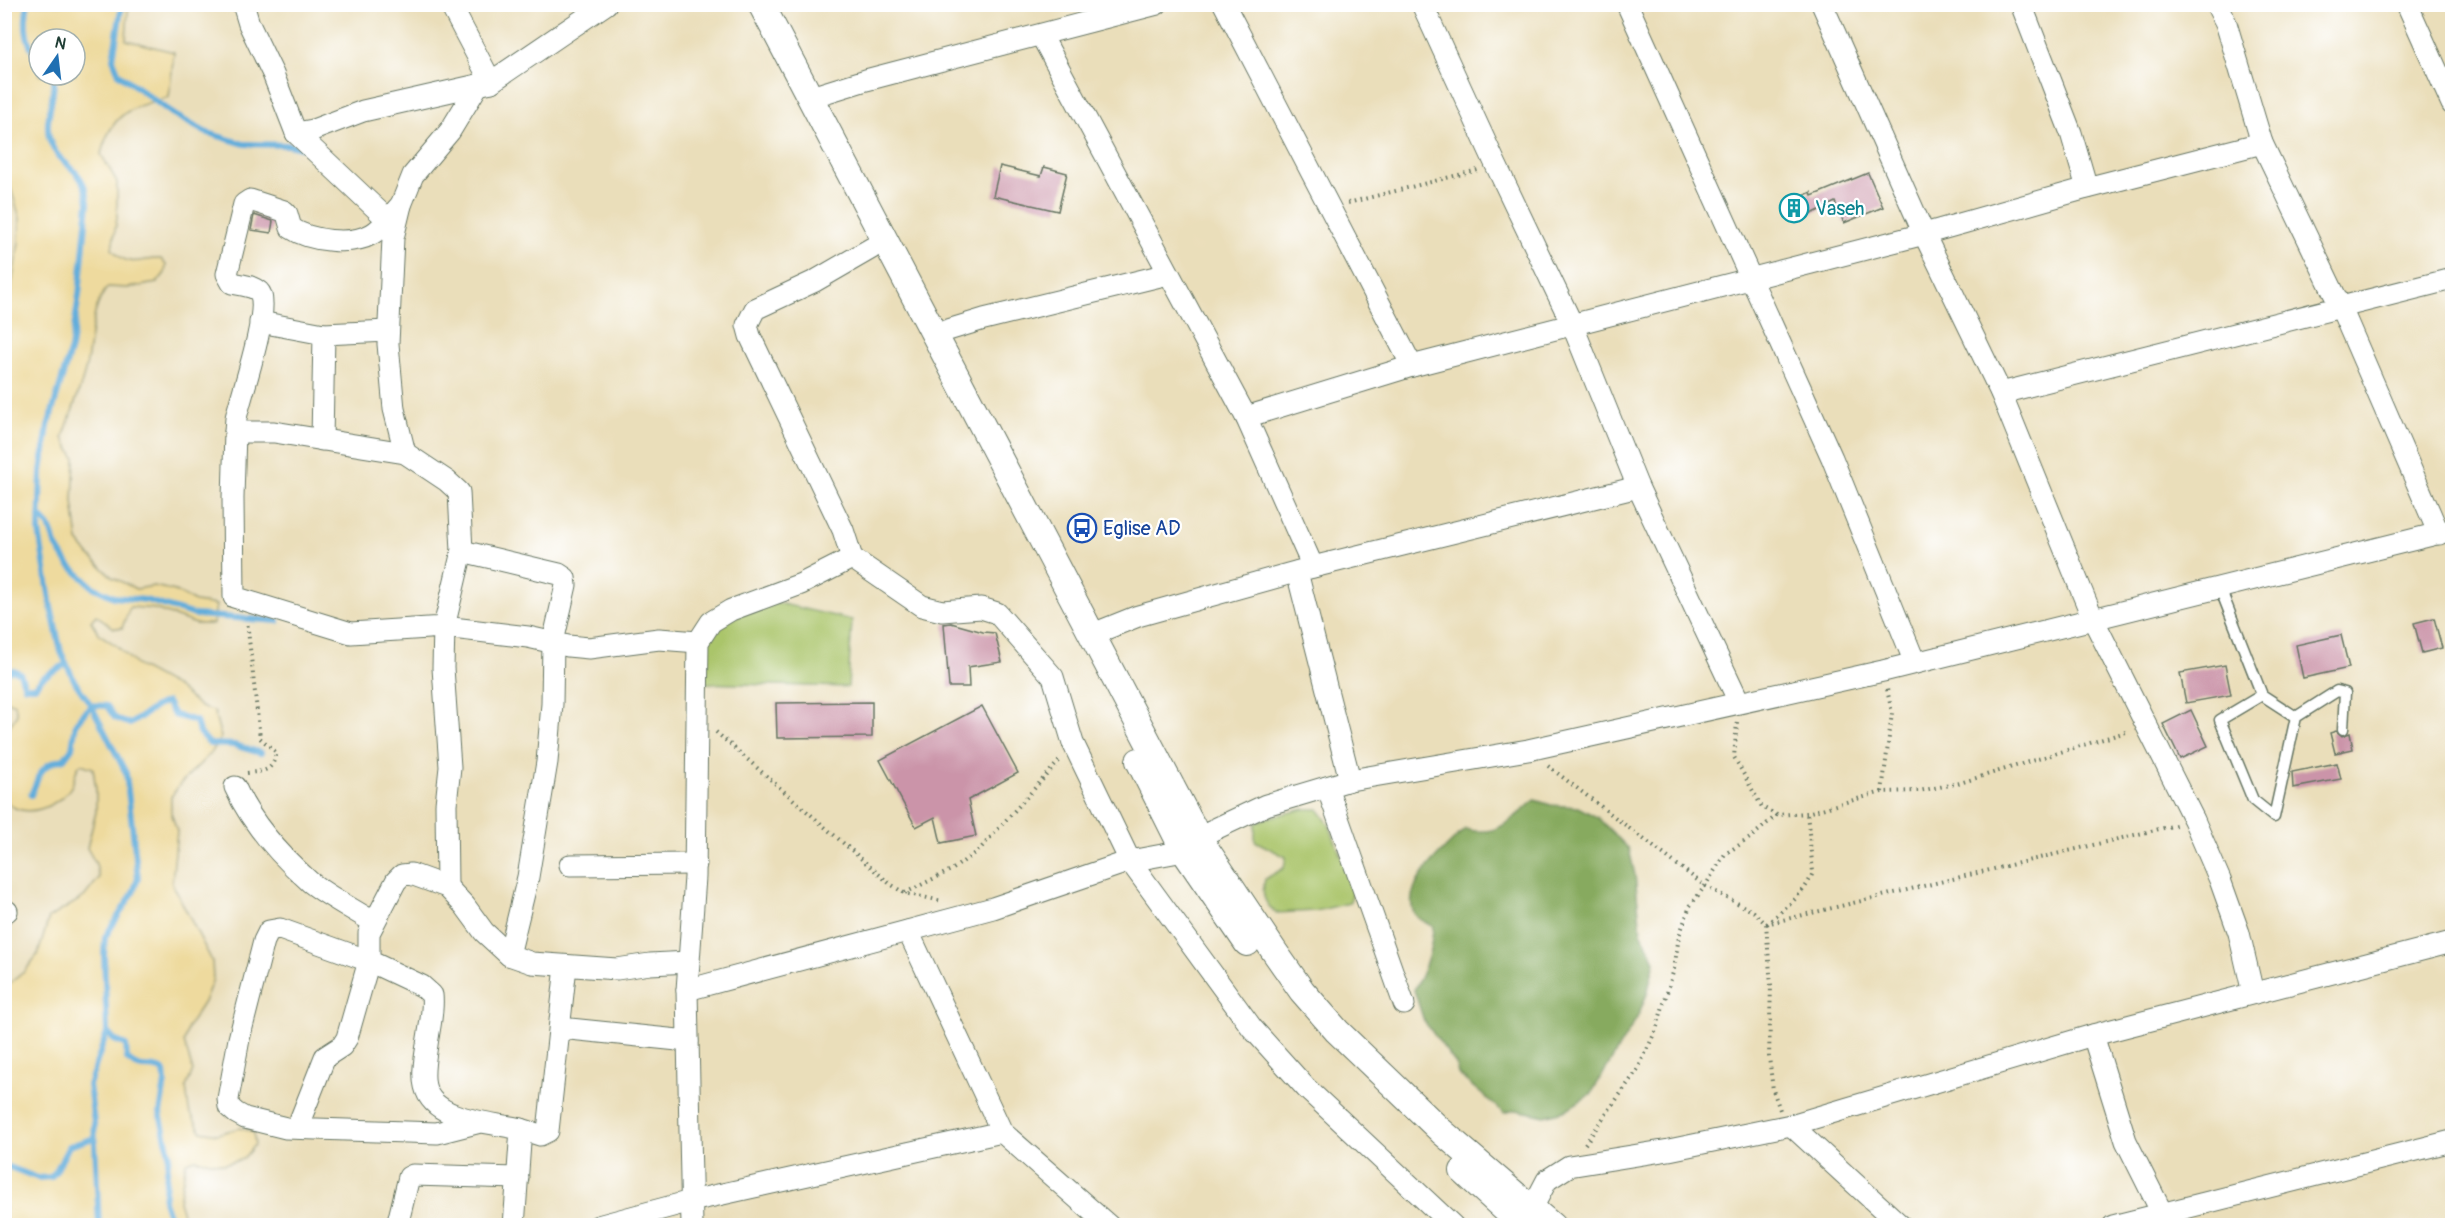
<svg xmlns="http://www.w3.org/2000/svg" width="2457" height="1230" viewBox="0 0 2457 1230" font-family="Pangolin,sans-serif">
<rect width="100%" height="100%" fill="#fff"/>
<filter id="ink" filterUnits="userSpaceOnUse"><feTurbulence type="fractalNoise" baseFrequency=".0167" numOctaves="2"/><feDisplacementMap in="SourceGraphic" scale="12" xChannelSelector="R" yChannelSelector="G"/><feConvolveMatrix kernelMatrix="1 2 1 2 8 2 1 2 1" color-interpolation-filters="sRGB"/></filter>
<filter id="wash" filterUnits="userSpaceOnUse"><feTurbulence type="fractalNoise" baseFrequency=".008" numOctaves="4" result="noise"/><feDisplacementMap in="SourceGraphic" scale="24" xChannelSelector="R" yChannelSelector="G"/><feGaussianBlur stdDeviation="1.35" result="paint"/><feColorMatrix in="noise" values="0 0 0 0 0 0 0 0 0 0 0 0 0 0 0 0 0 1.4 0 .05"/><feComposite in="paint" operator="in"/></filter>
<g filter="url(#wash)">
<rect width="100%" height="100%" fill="#eadeba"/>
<g fill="#aac56b" stroke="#648150" stroke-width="1.5">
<polygon points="761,599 852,620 848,687 698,683 698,642"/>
<path d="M1304,809H1318L1329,824L1354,891L1349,903L1316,911L1276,913C1264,903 1261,895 1265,879L1284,868L1286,857L1255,841V824L1266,818Z"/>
</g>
<path fill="#87aa5f" stroke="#53744a" stroke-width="1.5" d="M1535,800L1551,805L1578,807L1597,817L1629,849L1635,875L1641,932L1655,961L1647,994L1637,1018L1591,1094L1564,1111L1545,1116L1516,1110L1504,1113L1458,1074L1456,1064L1424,1021L1414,990C1425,969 1432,951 1433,927C1427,923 1417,919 1414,913C1400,885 1447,847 1465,829C1498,838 1510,820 1535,800Z"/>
<path fill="#eeda9e" stroke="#868c69" stroke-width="1.5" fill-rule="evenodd" d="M5,4L135,5L128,11L126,40L174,52L169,97C131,108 112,111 101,154L117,182V218L112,249C130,270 138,258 161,259L166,265L165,273L157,283L127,288L108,287C91,305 91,344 86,367C80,391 71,414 63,438L75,458L73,501L78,541L89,555L112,577L136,589L154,586L175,591L195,602L216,605L213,624H196L155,609L130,607L122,628H114L96,615L91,621L99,634L117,646L136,665L177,687L201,707L214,711L221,737L212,752L180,784L171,797V812L177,831L172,883L212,961L213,979L204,1002L188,1027L184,1042L193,1071L186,1087L189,1110L201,1131L217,1134L240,1128L253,1132L255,1144L243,1159L224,1164L194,1159L186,1162L179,1201L183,1214L200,1225H5V987L25,971L38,954L49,918L84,897L99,878L96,864L87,848L96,812V790L93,768L81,764C74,770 76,777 72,785C60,807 22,822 5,800V732L17,715L15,704L4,700V551L7,544L4,540V359L9,331L5,325L19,242L20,218L5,170ZM39,39H75V75H39Z"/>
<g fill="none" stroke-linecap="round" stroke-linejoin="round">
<g stroke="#62addb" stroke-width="6">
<path d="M28,4C23,25 26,44 39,61"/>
<polyline points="122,4 113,59 119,74 173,114 205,132 244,144 289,145 301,148"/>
<path d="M54,75C56,97 43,119 50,141C59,168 85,165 88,203L79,295L71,348L48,426L41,471L39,531L51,607L61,652L75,682L91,705L126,773L138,878L133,893L105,937L104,956L107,1032L89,1085L94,1122L99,1226"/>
<polyline points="40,516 49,526 56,545 68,564 93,587 114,597 146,600 195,615 278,621"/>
<polyline points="4,673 13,670 20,673 25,687 35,687 42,678 66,664"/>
<path d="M31,795C40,774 40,764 64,759L72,748L76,723L91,705L107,706L115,718L130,724L157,706L167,702L174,715L196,721L199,732L210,744L234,745L261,753"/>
<path d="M107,1032L114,1040L126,1045L127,1059C142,1073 149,1063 164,1071L165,1082L160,1113L169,1153L164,1201L171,1222L177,1226"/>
<polyline points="4,1165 38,1178 51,1177 56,1171 69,1146 94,1138"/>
</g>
</g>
<g id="blocks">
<g fill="#cb94a9">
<polygon points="1000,166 1041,176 1044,167 1067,173 1058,211 993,196"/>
<polygon points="1868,173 1883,207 1844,223 1835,202 1800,220 1791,202 1811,192 1812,196"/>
<polygon points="254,215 273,221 271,233 251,230"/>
<polygon points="2434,618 2442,648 2422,653 2414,623"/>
<polygon points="951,623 983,632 995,633 1002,662 968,667 969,687 949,687 944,624"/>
<polygon points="2341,635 2349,668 2303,678 2296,645"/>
<polygon points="2225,665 2231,695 2186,703 2180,673"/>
<polygon points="872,702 872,737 777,738 776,703"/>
<polygon points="982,706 1018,773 968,800 976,836 941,843 935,817 916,827 880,760"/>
<polygon points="2191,710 2208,746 2180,759 2163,724"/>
<polygon points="2336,731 2342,736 2350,733 2353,749 2335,753 2330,733"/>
<polygon points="2337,763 2341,779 2293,788 2292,772"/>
</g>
</g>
</g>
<g filter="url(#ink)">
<use href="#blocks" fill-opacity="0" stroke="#667563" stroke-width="1.5"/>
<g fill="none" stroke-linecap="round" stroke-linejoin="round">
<g stroke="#667563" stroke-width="13">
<g id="service">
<polyline points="2220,588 2262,695 2296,717"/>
<polyline points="2262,695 2220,720 2253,800 2274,817 2296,717 2337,691 2345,693 2343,729"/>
</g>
</g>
<g stroke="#667563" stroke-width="23">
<g id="minor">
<polyline points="243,4 249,24 273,74 296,133 387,219"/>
<polyline points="450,4 491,82"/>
<polyline points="1224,4 1412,366"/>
<polyline points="1422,4 1496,165 1572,324 1638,487 1739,702"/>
<polyline points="1627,4 1832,458 1915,663"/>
<polyline points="1822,4 1924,234 2001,393 2093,619 2194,820 2220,880 2239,933 2253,993"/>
<polyline points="2021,4 2071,133 2087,188"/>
<polyline points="2216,4 2226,23 2262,143 2341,308 2439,534"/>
<polyline points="2407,4 2452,104"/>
<polyline points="1041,35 1246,417 1313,567"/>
<polyline points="811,97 866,80 1157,4"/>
<polyline points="296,133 313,130 363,111 491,82 606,4"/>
<polyline points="260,322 324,334 388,331"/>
<polyline points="935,334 984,319 1168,274"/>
<polyline points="2001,393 2452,279"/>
<polyline points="1246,417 1412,366 1924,234 2087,188 2262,143"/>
<path d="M235,432L236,418C242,392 268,317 261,295C258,286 240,285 232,283L227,274L244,204L250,200L284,211L287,214L291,228C310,241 351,246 372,234C383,228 392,214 401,205"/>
<polyline points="322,440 324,334"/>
<polyline points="405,453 394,409 388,344 393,238 401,205 413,175 450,131 478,85"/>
<polyline points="462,551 559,574 565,578 566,585 553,642 552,704 547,762 528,877 509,955"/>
<polyline points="852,558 843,530 750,336 747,325 755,309 815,281 872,248"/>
<polyline points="1297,572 1350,780"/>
<polyline points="1093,634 1138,616 1313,567 1638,487"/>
<path d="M235,787C251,823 281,856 310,882C329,897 353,909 373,922"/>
<polyline points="1327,787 1404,1004"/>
<polyline points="570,865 696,864"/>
<polyline points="447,887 446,804 450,767 443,668 444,627 462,551 459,492 447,481 405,453 274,432 235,432 233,498 234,597 351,633 444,627 528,637 568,646 589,648 659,639 698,642"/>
<polyline points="4,913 7,911"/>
<polyline points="908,931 1002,1132 1109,1226"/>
<polyline points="687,990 993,908 1130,861 1184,851 1198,837 1266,805 1350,780 1528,750 1883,671 2452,530"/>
<polyline points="560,1028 688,1041"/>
<polyline points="2093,1035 2126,1141 2168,1225"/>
<polyline points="1791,1125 1901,1226"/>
<polyline points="297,1128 325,1057 342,1046 347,1038 369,961 280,929 269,931 264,941 239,1039 228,1099 229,1107 236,1113 245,1118 286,1128 437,1133 480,1122"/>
<polyline points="521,1129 540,1135 548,1131 566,966"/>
<polyline points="1525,1222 1547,1180 1569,1166 1669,1150 1791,1125 2093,1035 2452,942"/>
<polyline points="397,1226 409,1177 413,1175 518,1178"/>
<path d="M514,1226L521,1129C493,1122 433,1122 425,1086C422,1074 425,1058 427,1045C429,1029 434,1011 432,995L422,986L369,961V933L396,881L402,875L411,874L447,887L465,906L484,932L509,955L532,963L617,969L650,964L689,962"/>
<polyline points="598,1226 691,1201 1002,1132"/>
<polyline points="692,1226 687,990 695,877 698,642 711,622 731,610 801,584 852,558 922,606 942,611 981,608 997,613 1053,677 1073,743 1130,861 1252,1028 1306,1088 1453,1226"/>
<polyline points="2113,1226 2452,1141"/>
</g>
</g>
<g stroke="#667563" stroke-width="28">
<g id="tertiary">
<polyline points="761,4 1198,837 1274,951 1302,991 1337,1031 1441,1131 1552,1226"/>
<polyline points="1139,761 1184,851 1247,943"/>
<polyline points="1463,1171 1523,1226"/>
</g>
</g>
<g stroke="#667563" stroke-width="4" stroke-dasharray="1.5 4.5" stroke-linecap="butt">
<polyline points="1348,203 1478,170"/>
<polyline points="1737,722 1734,757 1762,807 1777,815 1807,813 1882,792 1919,791 1960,783 2129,731"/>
<polyline points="716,732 889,883 904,893 942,901"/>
<polyline points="1548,766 1705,886 1754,912 1766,924 1771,985 1769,1057 1773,1090 1780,1110"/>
<path d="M247,773C264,771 273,772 276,752L260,738L247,621"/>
<polyline points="1882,792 1892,713 1887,689"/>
<polyline points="905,893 953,869 980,849 1061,759"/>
<polyline points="1766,924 2176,825"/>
<path d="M1767,924C1784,908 1805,895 1813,872L1807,813"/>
<polyline points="1585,1144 1638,1069 1656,1030 1674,969 1679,936 1690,906 1705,886 1725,854 1750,838 1777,815"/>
</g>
<use href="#service" stroke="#fff" stroke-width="10"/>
<use href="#minor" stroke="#fff" stroke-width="21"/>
<use href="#tertiary" stroke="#fff" stroke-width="26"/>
</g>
</g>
<defs>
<g id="building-ring" transform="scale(1.5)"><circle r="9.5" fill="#fff" stroke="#0f9aa8" stroke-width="1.5"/><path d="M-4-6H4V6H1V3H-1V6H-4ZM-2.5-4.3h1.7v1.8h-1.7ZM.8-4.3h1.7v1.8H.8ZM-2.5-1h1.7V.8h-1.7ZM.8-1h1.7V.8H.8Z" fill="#0f9aa8"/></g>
<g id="bus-ring" transform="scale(1.5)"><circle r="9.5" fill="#fff" stroke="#1a4fb4" stroke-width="1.5"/><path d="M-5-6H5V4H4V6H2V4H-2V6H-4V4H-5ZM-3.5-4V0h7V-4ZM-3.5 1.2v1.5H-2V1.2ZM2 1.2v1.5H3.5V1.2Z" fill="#1a4fb4"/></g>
</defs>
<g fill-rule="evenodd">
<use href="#building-ring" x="1794" y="208"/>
<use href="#bus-ring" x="1082" y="528"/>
</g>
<g text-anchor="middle" stroke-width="4.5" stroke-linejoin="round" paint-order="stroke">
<g font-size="20" fill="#0d838f" stroke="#fff" text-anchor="start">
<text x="1815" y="215">Vaseh</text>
</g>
<g font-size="20" fill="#164399" stroke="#fff" text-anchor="start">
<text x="1103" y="535">Eglise AD</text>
</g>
</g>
<rect width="2457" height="1230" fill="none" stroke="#fff" stroke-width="24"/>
<g transform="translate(57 57) rotate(14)"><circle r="28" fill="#ffffff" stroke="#a5b1ae" stroke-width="1.5"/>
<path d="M0-4.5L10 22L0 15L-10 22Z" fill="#1f6fb2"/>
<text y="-9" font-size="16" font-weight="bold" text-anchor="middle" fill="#1f3d34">N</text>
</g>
</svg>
